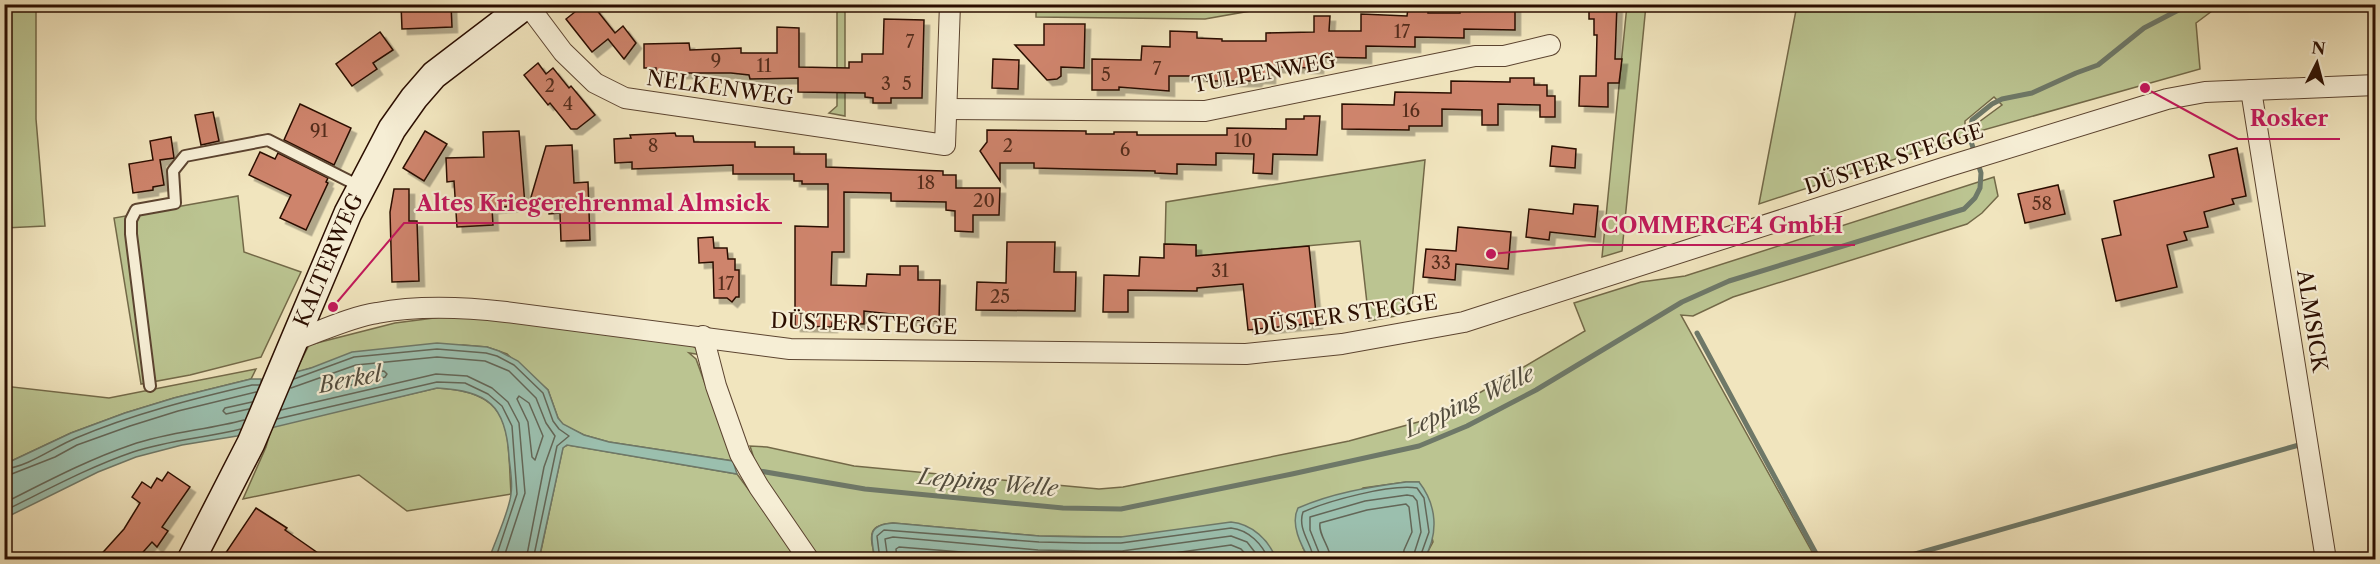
<svg xmlns="http://www.w3.org/2000/svg" width="2380" height="564" viewBox="0 0 2380 564" font-family="'Libre Caslon Text',serif">
<defs>
<filter id="shadow"><feDropShadow dx="5.5" dy="5.5" stdDeviation="0" flood-color="#0004"/></filter>
</defs>
<rect width="100%" height="100%" fill="#f1e5be"/>
<filter id="stains"><feTurbulence type="fractalNoise" baseFrequency=".00333" numOctaves="4"/><feColorMatrix values="0 0 0 0 .2 0 0 0 0 .09 0 0 0 0 .02 0 0 0 .5 -.17"/></filter>
<radialGradient id="worn" r=".72"><stop offset=".6" stop-color="#630" stop-opacity="0"/><stop offset="1" stop-color="#630" stop-opacity=".3"/></radialGradient>
<g fill="#bbc491" stroke="#736948" stroke-width="1.5">
<polygon points="4,5 36,5 36,119 45,226 5,228"/>
<polygon points="837,5 845,5 845,116 829,113 837,106"/>
<polygon points="1210,5 1284,5 1205,19 1036,17 1036,5"/>
<polygon points="1627,5 1646,5 1622,251 1602,257"/>
<polygon points="1797,5 1797,4 2220,5 2196,23 2200,69 1973,133 1975,125 2002,105 1994,97 1965,121 1965,136 1759,204"/>
<polygon points="1425,160 1411,313 1369,321 1360,241 1196,256 1196,245 1165,244 1166,202"/>
<path d="M1994,177L1998,196L1982,213L1967,224L1733,297L1693,316L1681,315L1816,559H1424L1433,542L1419,482H1406L1363,488L1303,548L1309,559H1276L1275,556L1121,537L1039,536L893,523C865,525 871,537 875,559H816L756,465L750,446L767,447L854,466L1099,489L1123,487L1349,441L1440,416L1585,331L1574,303L1641,282L1685,276Z"/>
<polygon points="238,196 244,252 301,272 261,357 190,375 141,384 114,218"/>
<polygon points="480,316 687,342 697,349 702,355 689,353 696,359 733,461 609,442 584,435 563,425 558,418 548,390 507,354 487,347 463,345 311,368 295,373 309,345 395,323 442,317"/>
<polygon points="256,369 251,379 174,398 125,413 71,433 5,464 4,386 109,398"/>
<path d="M437,388C515,392 507,431 511,494L407,511L359,475L243,499L266,447L272,426Z"/>
<polygon points="568,445 737,474 800,559 539,560 563,447"/>
</g>
<g fill="#9bbfae" stroke="#6e7868" stroke-width="1.5">
<path d="M437,343L487,347L499,351L518,361L548,390L558,418L563,424L584,435L609,442L733,461L737,474L567,445L563,448L539,559H489C495,541 509,512 511,494C513,482 510,469 509,457C506,405 488,391 437,388L237,436L182,445L136,457L98,472L5,518V464L71,433L125,413L174,398L251,379H261V381L311,368L352,352Z"/>
<path d="M1406,482H1419C1437,505 1439,534 1424,559H1309C1301,545 1290,524 1298,508C1332,493 1369,487 1406,482Z"/>
<path d="M1231,522C1252,524 1269,540 1276,559H875C871,537 866,525 893,523L1039,536L1084,537H1121Z"/>
</g>
<g fill="none" stroke-linecap="round" stroke-linejoin="round">
<g stroke="#636657" stroke-width="1.5">
<polygon points="384,371 387,374 385,377 338,388 335,386 336,382 358,374"/>
<polyline points="294,379 354,357 437,349 486,353 497,356 514,365 543,393 553,421 559,429 569,436 557,446 533,560"/>
<polyline points="291,388 356,365 437,357 485,361 509,371 536,398 546,423 555,436 544,467 526,560"/>
<polygon points="519,396 529,403 543,436 535,460 532,457 528,422 517,399"/>
<polyline points="249,409 226,414 223,411 225,408 252,402"/>
<polyline points="281,410 436,374 467,376 492,388 508,402 519,423 525,493 503,560"/>
<polyline points="277,419 437,382 465,383 488,394 502,406 512,426 517,494 495,560"/>
<path d="M4,469C28,467 54,447 76,438C133,414 192,399 252,385H259"/>
<polyline points="4,477 55,457 77,445 130,426 178,411 256,392"/>
<path d="M4,503C46,482 87,460 131,445C168,432 207,430 244,420"/>
<path d="M4,511C47,490 89,467 133,452C169,440 205,438 241,429"/>
<path d="M880,560L877,536L884,530L1039,542L1084,543H1121L1231,528C1249,530 1262,544 1269,560"/>
<polyline points="888,560 885,539 893,537 1038,550 1085,551 1122,551 1231,536 1247,542 1261,560"/>
<polyline points="897,560 896,549 899,547 1062,560"/>
<polyline points="1124,560 1231,545 1241,549 1251,560"/>
<path d="M1314,560C1312,544 1297,529 1303,512C1328,501 1389,484 1417,488L1424,498L1429,532L1419,560"/>
<polyline points="1322,560 1310,530 1310,517 1365,501 1407,495 1413,496 1417,501 1421,532 1412,560"/>
<path d="M1331,560C1330,546 1318,535 1320,523L1367,510L1406,504L1409,507L1412,532L1404,550L1403,560"/>
</g>
<g stroke="#6e7868" stroke-width="5">
<polyline points="1697,333 1819,559"/>
<polyline points="754,470 865,489 1063,508 1121,509 1292,474 1419,446 1467,426 1536,390 1682,302 1729,281 1964,209 1975,198 1980,188 1981,173 1969,135 1972,120 1992,104 2002,99 2032,93 2076,73 2098,65 2144,28 2190,4"/>
<polyline points="1894,560 2299,445"/>
</g>
</g>
<g fill="#ce846c" stroke="#2b0e00" stroke-width="1.5" filter="url(#shadow)">
<polygon points="401,4 451,4 452,27 402,29"/>
<polygon points="585,4 592,4 615,33 623,26 636,43 624,59 608,39 592,52 566,19"/>
<polygon points="1460,4 1515,4 1515,30 1464,29 1464,38 1415,37 1415,47 1366,46 1366,58 1318,57 1318,68 1270,67 1270,78 1258,78 1256,81 1207,81 1202,76 1169,76 1169,91 1119,87 1119,90 1092,90 1092,59 1141,60 1142,46 1170,47 1170,31 1197,32 1197,38 1222,39 1222,41 1266,41 1266,33 1314,32 1314,16 1330,16 1329,31 1361,31 1361,14 1407,16 1408,8 1428,8 1428,13 1460,13"/>
<polygon points="1589,4 1617,4 1615,59 1622,59 1619,83 1608,83 1608,107 1579,106 1580,76 1596,76 1597,35 1594,35 1594,19 1589,19"/>
<polygon points="884,19 924,20 922,98 891,98 891,103 873,103 873,98 865,97 865,93 798,92 798,78 750,79 749,75 731,73 656,73 656,68 644,68 644,44 689,43 690,50 741,48 741,53 777,53 777,27 799,28 799,67 849,68 849,62 862,62 862,54 883,54"/>
<polygon points="1044,24 1085,24 1084,68 1061,67 1061,76 1057,79 1047,80 1015,45 1044,45"/>
<polygon points="380,32 393,50 373,63 377,69 352,86 336,64"/>
<polygon points="993,59 1019,60 1018,89 992,88"/>
<polygon points="538,63 546,74 553,68 569,88 571,86 595,115 577,129 571,129 550,103 548,105 524,75"/>
<polygon points="1510,78 1534,78 1534,85 1547,85 1547,96 1555,96 1555,117 1540,117 1540,105 1498,104 1498,125 1482,125 1482,110 1442,109 1442,126 1409,126 1409,130 1342,129 1342,104 1394,105 1395,92 1451,93 1451,81 1510,82"/>
<polygon points="300,104 351,128 334,165 284,140"/>
<polygon points="213,112 219,141 201,145 195,115"/>
<polygon points="1304,116 1320,116 1317,155 1273,154 1272,174 1253,173 1254,154 1216,153 1216,165 1177,164 1177,174 1155,173 1155,171 1034,168 1034,163 1000,163 1000,181 980,151 987,142 987,130 1086,131 1086,134 1114,134 1114,132 1137,132 1137,135 1227,135 1227,128 1286,129 1286,119 1304,119"/>
<polygon points="425,131 447,144 424,181 403,168"/>
<polygon points="519,131 525,205 492,208 493,225 457,227 454,181 447,182 446,158 484,157 483,132"/>
<polygon points="675,133 676,136 693,136 694,142 755,142 755,147 794,147 794,154 826,154 826,167 943,171 943,175 956,175 956,188 1000,188 999,215 973,215 973,232 955,231 955,211 946,210 946,202 891,201 891,193 844,192 844,252 832,252 831,285 866,286 867,274 900,275 900,266 918,266 918,280 940,280 939,321 908,320 909,316 864,311 864,324 832,323 832,327 795,326 795,226 828,227 828,184 802,184 802,181 794,181 794,174 733,174 733,165 632,169 632,162 615,163 614,139 631,138 630,135"/>
<polygon points="171,137 174,158 160,160 164,185 153,187 153,190 133,193 129,164 153,160 150,141"/>
<polygon points="572,145 574,183 588,182 590,240 561,241 560,213 549,214 548,202 529,204 546,146"/>
<polygon points="1552,146 1576,149 1575,168 1550,166"/>
<polygon points="2237,148 2246,196 2232,199 2234,204 2204,212 2208,227 2184,232 2187,240 2167,245 2177,287 2116,301 2102,239 2121,235 2114,201 2214,177 2209,155"/>
<polygon points="260,152 275,159 278,153 328,178 326,182 328,183 306,230 280,218 291,195 249,175"/>
<polygon points="2058,185 2065,214 2025,223 2018,194"/>
<polygon points="394,189 409,189 409,221 417,221 419,281 392,282 390,212"/>
<polygon points="1574,204 1598,206 1595,237 1550,232 1549,240 1526,237 1529,209 1573,214"/>
<polygon points="1458,227 1511,232 1508,269 1456,264 1455,280 1423,277 1426,249 1456,251"/>
<polygon points="713,237 714,248 727,248 728,259 735,259 735,270 739,270 739,297 736,297 732,302 727,298 714,298 713,262 699,263 698,238"/>
<polygon points="1007,242 1055,242 1054,272 1076,272 1075,311 976,310 977,282 1006,283"/>
<polygon points="1164,244 1196,245 1196,256 1309,246 1317,323 1248,330 1243,284 1197,288 1197,291 1128,290 1128,312 1103,312 1104,275 1139,276 1140,257 1164,258"/>
<polygon points="168,472 190,487 162,527 168,531 157,547 152,542 136,560 96,560 124,529 140,503 132,497 142,482 151,488 157,478 162,481"/>
<polygon points="256,508 287,528 285,530 328,560 234,560 225,554"/>
</g>
<g fill="none" stroke-linecap="round" stroke-linejoin="round">
<g stroke="#5c4430" stroke-width="14">
<polyline id="lane" points="150,386 131,234 131,220 136,210 175,203 173,171 185,156 268,140 361,187"/>
</g>
<g stroke="#5c4430" stroke-width="22">
<g id="street">
<polyline points="527,4 563,52 595,83 625,98 945,145 950,4"/>
<polyline points="2251,90 2326,560"/>
<polyline points="947,109 1205,111 1475,56 1504,56 1550,45"/>
<polyline points="703,336 716,386 740,454 759,487 809,560"/>
<path d="M293,341C319,332 350,317 377,313C419,305 463,307 506,312L790,349L1246,354L1342,344L1464,322L1946,167L2167,99L2205,92L2376,85"/>
</g>
</g>
<g stroke="#2b0e00" stroke-width="30">
<g id="secondary">
<path id="s1" d="M191,560L251,443L348,213L392,129L414,98L434,75L527,4"/>
</g>
</g>
<use href="#lane" stroke="#f6eed5" stroke-width="10"/>
<use href="#street" stroke="#f6eed5" stroke-width="20"/>
<use href="#secondary" stroke="#f6eed5" stroke-width="27"/>
</g>
<g text-anchor="middle" stroke-width="4.5" stroke-linejoin="round" paint-order="stroke">
<g font-size="18" fill="#542c1b">
<text x="1402" y="38">17</text>
<text x="910" y="48">7</text>
<text x="716" y="67">9</text>
<text x="764" y="72">11</text>
<text x="1157" y="75">7</text>
<text x="1106" y="81">5</text>
<text x="886" y="90">3</text>
<text x="907" y="90">5</text>
<text x="550" y="92">2</text>
<text x="568" y="110">4</text>
<text x="1411" y="117">16</text>
<text x="319" y="137">91</text>
<text x="1243" y="147">10</text>
<text x="653" y="152">8</text>
<text x="1008" y="152">2</text>
<text x="1125" y="156">6</text>
<text x="926" y="189">18</text>
<text x="984" y="207">20</text>
<text x="2042" y="210">58</text>
<text x="1441" y="269">33</text>
<text x="1220" y="277">31</text>
<text x="726" y="290">17</text>
<text x="1000" y="303">25</text>
</g>
<g font-size="21" fill="#2b0e00" stroke="#f6eed5">
<text transform="translate(1264 73) rotate(-10)" y="7">TULPENWEG</text>
<text transform="translate(720 88) rotate(8)" y="7">NELKENWEG</text>
<text transform="translate(1894 159) rotate(-18)" y="7">DÜSTER STEGGE</text>
<text dy="7" stroke="none"><textPath href="#s1" startOffset="330">KALTERWEG</textPath></text>
<text transform="translate(1345 315) rotate(-8)" y="7">DÜSTER STEGGE</text>
<text transform="translate(2312 321) rotate(81)" y="7">ALMSICK</text>
<text transform="translate(864 324) rotate(2)" y="7">DÜSTER STEGGE</text>
</g>
<g font-size="22" font-style="italic" fill="#524c3d" stroke="#f6eed5">
<text transform="translate(350 379) rotate(-11)" y="8">Berkel</text>
<text transform="translate(1469 401) rotate(-25)" y="8">Lepping Welle</text>
<text transform="translate(988 482) rotate(5)" y="8">Lepping Welle</text>
</g>
</g>
<path fill="none" stroke="#c2185b" stroke-width="2" d="M2145 88L2238 139H2340M333 307L404 223H782M1491 254L1589 245H1855"/>
<g fill="#c2185b" stroke="#f6eed5" stroke-width="2">
<circle cx="2145" cy="88" r="6"/>
<circle cx="333" cy="307" r="6"/>
<circle cx="1491" cy="254" r="6"/>
</g>
<g font-size="22" text-anchor="middle" font-weight="bold" fill="#c2185b" stroke="#f6eed5" stroke-width="4.5" stroke-linejoin="round" paint-order="stroke">
<text x="2289" y="126">Rosker</text>
<text x="593" y="211">Altes Kriegerehrenmal Almsick</text>
<text x="1722" y="233">COMMERCE4 GmbH</text>
</g>
<rect width="2380" height="564" fill="none" stroke="#f1e5be" stroke-width="24"/>
<rect x="6" y="6" width="2368" height="552" fill="none" stroke="#2b0e00" stroke-width="3"/>
<rect x="12" y="12" width="2356" height="540" fill="none" stroke="#2b0e00" stroke-width="1.5"/>
<g transform="translate(2317 63) rotate(6)" stroke="#f6eed5" stroke-width="4.5" paint-order="stroke">
<path d="M0-4.5L10 22L0 15L-10 22Z" fill="#2b0e00"/>
<text y="-9" font-size="16" font-weight="bold" text-anchor="middle" fill="#2b0e00">N</text>
</g>
<rect width="100%" height="100%" filter="url(#stains)"/>
<rect width="100%" height="100%" fill="url(#worn)"/>
</svg>
